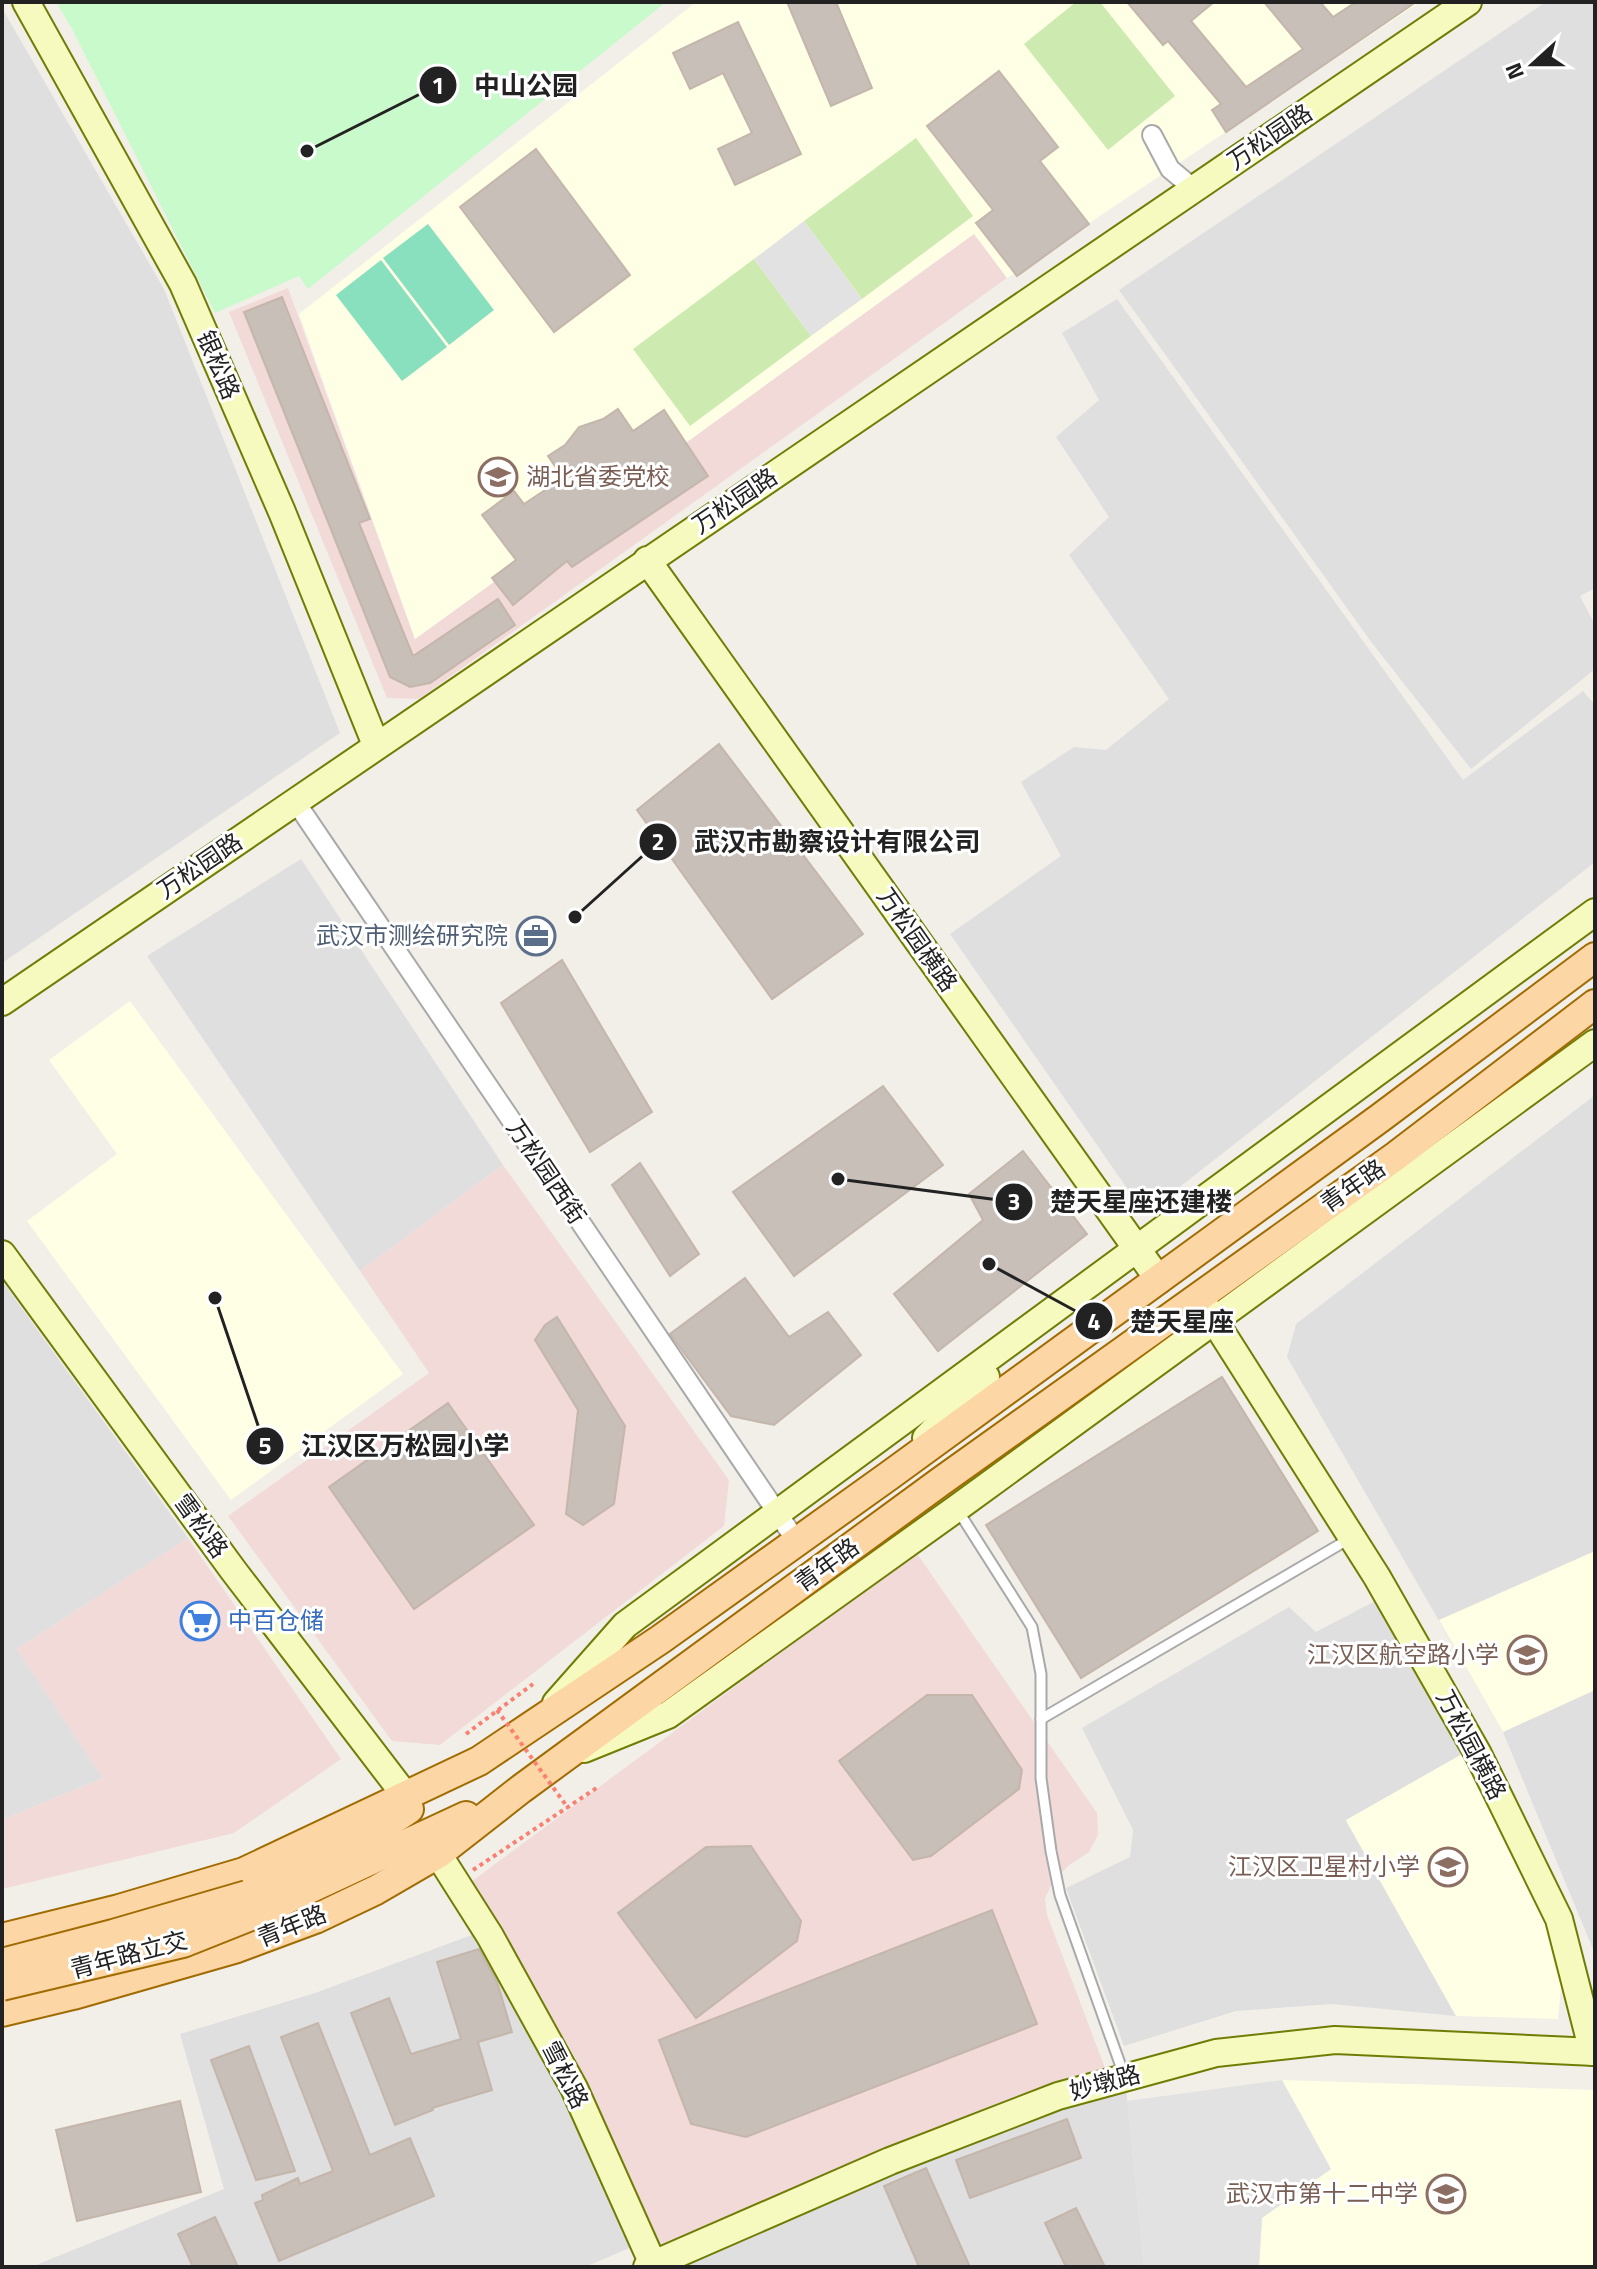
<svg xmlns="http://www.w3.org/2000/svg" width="1597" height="2269" viewBox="0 0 1597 2269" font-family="'Titillium Web','Noto Sans SC',sans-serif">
<rect width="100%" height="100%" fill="#f2efe9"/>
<g fill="#e0dfdf">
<polygon points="1546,2 1595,2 1595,588 1580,596 1595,625 1595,669 1471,769 1372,643 1119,290"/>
<polygon points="2,8 164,289 340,733 2,963"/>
<polygon points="1117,299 1463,780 1583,691 1595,705 1595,862 1163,1200 1136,1201 950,934 1061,856 1021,782 1074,747 1106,750 1169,699 1069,555 1109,517 1056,437 1099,400 1062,333"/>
<polygon points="301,859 503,1165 360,1271 147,956"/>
<polygon points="1595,1095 1595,1954 1503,1732 1287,1357 1296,1324"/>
<polygon points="2,1281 188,1538 17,1649 103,1778 2,1820"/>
<polygon points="1377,1600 1464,1753 1346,1821 1456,2016 1332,2004 1236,2011 1124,2046 1066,1888 1130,1857 1133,1830 1082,1728 1289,1607 1316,1632"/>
<polygon points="480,1932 569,2100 632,2247 585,2267 31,2267 224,2189 180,2034 315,1993"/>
<polygon points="1125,2078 1144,2267 647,2267"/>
</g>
<g fill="#f2dad9">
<polygon points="975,233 1007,278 419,699 387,698 229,312 288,288 415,639"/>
<polygon points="503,1165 729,1480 724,1526 440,1745 392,1741 228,1516 429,1373 360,1271"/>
<polygon points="188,1538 341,1759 234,1833 2,1889 2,1820 103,1778 17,1649"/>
<polygon points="918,1555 1097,1813 1098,1835 1089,1852 1068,1866 1052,1883 1045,1899 1047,1915 1105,2068 882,2151 657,2249 575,2057 468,1884 864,1591"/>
</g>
<g fill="#ffffe5">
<polygon points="696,2 1420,2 1007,278 974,234 415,639 299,314"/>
<polygon points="130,1001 403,1374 231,1500 27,1221 117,1154 49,1060"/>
<polygon points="1595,1551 1595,1690 1503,1732 1439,1620"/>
<polygon points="1464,1753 1550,1914 1563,1966 1558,2019 1456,2016 1346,1820"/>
<polygon points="1282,2080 1595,2090 1595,2267 1259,2267 1262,2218 1331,2169"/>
</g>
<g fill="#cdebb0">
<polygon points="1076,2 1100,2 1175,96 1108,150 1024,44"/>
<polygon points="916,138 973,216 862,299 804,221"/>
<polygon points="754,259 811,336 690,426 633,349"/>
</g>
<polygon fill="#c8facc" points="56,2 666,2 308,289 299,276 215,313 71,27"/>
<g fill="#88e0be">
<polygon points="428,224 494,310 449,345 383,258"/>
<polygon points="381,260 447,347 402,381 336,295"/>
</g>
<g fill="#e2e2e2">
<polygon points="804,221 862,299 811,336 754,259"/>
<polygon points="1282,2080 1331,2169 1262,2218 1259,2267 1144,2267 1127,2101"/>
</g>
<g fill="#c7bfb8" stroke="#c4b6ab" stroke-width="2">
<polygon points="787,2 836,2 872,88 831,106"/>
<polygon points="1127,2 1214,2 1191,21 1246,87 1303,49 1264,2 1320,2 1333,17 1356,2 1416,2 1226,132 1212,110 1221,104 1168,41 1163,45"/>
<polygon points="738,22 801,154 735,185 718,149 752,133 723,73 690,89 673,53"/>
<polygon points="999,71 1058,147 1040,161 1089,224 1017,276 976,223 993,210 927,126"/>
<polygon points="536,149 630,275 554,332 460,207"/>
<polygon points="282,297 370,519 359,523 413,656 498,599 515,625 430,683 410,687 390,677 244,312"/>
<polygon points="618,409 633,431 664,410 708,476 572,567 567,561 513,605 492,578 516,560 482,515 514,491 524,504 563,478 548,456 565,445 579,427 603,419"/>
<polygon points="719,744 863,934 772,999 637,810"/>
<polygon points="562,960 652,1112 590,1152 501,1003"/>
<polygon points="883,1086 943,1165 794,1276 733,1192"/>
<polygon points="1023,1151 1087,1234 938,1351 894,1294 983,1220 969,1194"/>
<polygon points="640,1163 699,1254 670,1276 612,1185"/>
<polygon points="745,1278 789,1337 828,1312 861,1355 774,1425 731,1416 670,1334"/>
<polygon points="557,1317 625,1426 614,1504 583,1525 566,1514 578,1410 535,1340 545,1325"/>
<polygon points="1222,1377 1318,1531 1081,1678 986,1525"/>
<polygon points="448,1403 534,1525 414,1609 329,1487"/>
<polygon points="927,1695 972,1695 1022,1770 1019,1789 931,1856 913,1860 839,1761"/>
<polygon points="751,1846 801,1921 797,1941 696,2018 618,1913 706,1847"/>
<polygon points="992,1910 1037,2024 746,2137 691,2124 659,2040"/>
<polygon points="479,1949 497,1982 512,2032 478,2042 492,2090 432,2108 433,2110 395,2125 351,2013 389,1998 411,2054 461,2039 437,1962"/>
<polygon points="318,2023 370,2155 410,2138 434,2196 279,2261 255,2203 263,2200 262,2195 298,2178 300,2184 333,2171 281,2037"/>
<polygon points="249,2046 295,2171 256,2180 211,2060"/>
<polygon points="180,2101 201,2192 77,2221 56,2130"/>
<polygon points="1067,2119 1081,2158 970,2198 956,2160"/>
<polygon points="926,2168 945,2211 970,2267 919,2267 884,2186"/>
<polygon points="1076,2208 1105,2267 1066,2267 1045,2223"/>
<polygon points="215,2217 238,2267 193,2267 178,2234"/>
</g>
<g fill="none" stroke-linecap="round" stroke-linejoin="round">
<g stroke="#a9a9a9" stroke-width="13">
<g id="lane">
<polyline points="957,1509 1032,1627 1041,1674 1041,1778 1051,1851 1060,1895 1124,2075"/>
<polyline points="1041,1719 1349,1539"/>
</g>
</g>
<g stroke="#a9a9a9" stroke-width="22">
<g id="street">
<polyline points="1152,135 1170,169 1194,189"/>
<polyline points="295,801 797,1542"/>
</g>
</g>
<g stroke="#707d05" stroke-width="30">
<g id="secondary">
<polyline points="26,2 183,284 282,512 376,745"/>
<polyline points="647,560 1159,1280"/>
<polyline points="2,1002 1468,2"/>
<polyline points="2,1254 233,1570 405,1795"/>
<polyline points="1205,1306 1377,1577 1478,1754 1559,1919 1593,2052"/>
<polyline points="926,1438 986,1377"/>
<polyline points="556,1703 625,1625 1595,912"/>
<polyline points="584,1749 668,1715 957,1508 1595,1043"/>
<polyline points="438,1854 490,1936 574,2088 653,2264"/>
<polyline points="647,2267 890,2161 1058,2096 1216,2053 1335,2040 1595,2052"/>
</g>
</g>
<g stroke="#a06b00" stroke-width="32">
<g id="primary">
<polyline points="247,1895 376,1831 409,1809"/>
<polyline points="253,1915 466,1816"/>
<polyline points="2,1938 119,1909 244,1872 479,1761 661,1639 890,1475 1380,1118 1595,957"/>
<polyline points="2,2012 73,1995 237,1948 315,1919 376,1890 438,1854 521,1789 940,1482 1396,1156 1595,1004"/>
</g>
</g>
<g stroke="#fa8072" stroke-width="4" stroke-dasharray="4 4" stroke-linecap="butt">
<polyline points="466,1734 533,1684"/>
<polyline points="473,1870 598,1787"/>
</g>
<use href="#lane" stroke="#fff" stroke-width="9"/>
<use href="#street" stroke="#fff" stroke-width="18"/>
<use href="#secondary" stroke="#f7fabf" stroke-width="26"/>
<use href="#primary" stroke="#fcd6a4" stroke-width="28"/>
<g stroke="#a06b00" stroke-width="32" stroke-linecap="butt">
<g id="primary-bridge">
<polyline points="2,1963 113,1934 247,1895"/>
<polyline points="2,1986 183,1943 253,1915"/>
</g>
</g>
<polyline stroke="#fa8072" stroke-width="4" stroke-dasharray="4 4" stroke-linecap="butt" points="497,1710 568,1808"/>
<use href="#primary-bridge" stroke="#fcd6a4" stroke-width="28"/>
</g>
<defs>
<g id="school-ring" transform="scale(2)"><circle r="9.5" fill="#fff" stroke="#8d6e63" stroke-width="1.5"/><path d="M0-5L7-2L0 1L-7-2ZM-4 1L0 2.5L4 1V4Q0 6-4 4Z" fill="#8d6e63"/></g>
<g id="office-ring" transform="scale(2)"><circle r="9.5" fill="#fff" stroke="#5c6f8a" stroke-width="1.5"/><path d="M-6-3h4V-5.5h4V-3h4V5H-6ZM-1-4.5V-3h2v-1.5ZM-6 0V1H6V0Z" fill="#5c6f8a"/></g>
<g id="supermarket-ring" transform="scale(2)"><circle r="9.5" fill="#fff" stroke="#3f7fe0" stroke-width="1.5"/><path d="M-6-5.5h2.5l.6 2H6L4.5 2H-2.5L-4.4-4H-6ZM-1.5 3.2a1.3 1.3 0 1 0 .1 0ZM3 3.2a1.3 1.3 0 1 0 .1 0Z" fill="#3f7fe0"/></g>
</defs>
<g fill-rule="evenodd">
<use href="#school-ring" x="498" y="477"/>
<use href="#office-ring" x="536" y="936"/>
<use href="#supermarket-ring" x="200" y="1621"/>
<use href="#school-ring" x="1527" y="1655"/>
<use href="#school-ring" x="1448" y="1867"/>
<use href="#school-ring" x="1446" y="2194"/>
</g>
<g text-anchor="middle" stroke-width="6" stroke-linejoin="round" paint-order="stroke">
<g font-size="24" fill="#222" stroke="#fff">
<text transform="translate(1270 137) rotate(-34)" y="8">万松园路</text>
<text transform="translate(218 365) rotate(67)" y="8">银松路</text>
<text transform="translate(735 501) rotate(-34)" y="8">万松园路</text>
<text transform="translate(200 866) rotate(-34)" y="8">万松园路</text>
<text transform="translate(917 940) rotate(55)" y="8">万松园横路</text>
<text transform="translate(546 1172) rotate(56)" y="8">万松园西街</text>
<text transform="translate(1353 1186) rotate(-35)" y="8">青年路</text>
<text transform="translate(201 1526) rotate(54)" y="8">雪松路</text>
<text transform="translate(827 1565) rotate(-36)" y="8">青年路</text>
<text transform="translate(1471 1745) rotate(62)" y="8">万松园横路</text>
<text transform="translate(292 1926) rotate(-22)" y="8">青年路</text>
<text transform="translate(129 1955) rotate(-15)" y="8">青年路立交</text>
<text transform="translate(565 2075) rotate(63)" y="8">雪松路</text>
<text transform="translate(1105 2083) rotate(-15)" y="8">妙墩路</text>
</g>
<g font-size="24" fill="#785e54" stroke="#fff" text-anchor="end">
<text x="526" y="485" text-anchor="start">湖北省委党校</text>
<text x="1499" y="1663">江汉区航空路小学</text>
<text x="1420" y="1875">江汉区卫星村小学</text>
<text x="1418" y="2202">武汉市第十二中学</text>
</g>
<g font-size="24" fill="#4e5e75" stroke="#fff" text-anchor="end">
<text x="508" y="944">武汉市测绘研究院</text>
</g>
<g font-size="24" fill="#366cbe" stroke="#fff" text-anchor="start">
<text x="228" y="1629">中百仓储</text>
</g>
</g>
<path fill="none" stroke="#222" stroke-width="3" d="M307 151L438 85M575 917L658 842M838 1179L1014 1202M989 1264L1094 1321M215 1298L265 1446"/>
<g fill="#222" stroke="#fff" stroke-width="3">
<circle cx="307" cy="151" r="8"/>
<circle cx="575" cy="917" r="8"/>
<circle cx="838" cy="1179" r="8"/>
<circle cx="989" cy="1264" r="8"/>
<circle cx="215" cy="1298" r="8"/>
<circle cx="438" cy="85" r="20"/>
<circle cx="658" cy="842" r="20"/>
<circle cx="1014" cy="1202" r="20"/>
<circle cx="1094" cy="1321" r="20"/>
<circle cx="265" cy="1446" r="20"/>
</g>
<g font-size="24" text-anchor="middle" font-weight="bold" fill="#fff">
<text x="438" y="94">1</text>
<text x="658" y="850">2</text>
<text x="1014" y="1210">3</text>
<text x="1094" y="1330">4</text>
<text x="265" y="1454">5</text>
</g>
<g font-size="26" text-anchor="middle" font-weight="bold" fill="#222" stroke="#fff" stroke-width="6" stroke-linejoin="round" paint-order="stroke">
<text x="526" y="95">中山公园</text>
<text x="837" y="851">武汉市勘察设计有限公司</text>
<text x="1141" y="1211">楚天星座还建楼</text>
<text x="1182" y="1331">楚天星座</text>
<text x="405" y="1455">江汉区万松园小学</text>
</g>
<rect width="1597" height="2269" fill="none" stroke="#222222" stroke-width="8"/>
<g transform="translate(1533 64) rotate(249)" stroke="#ffffff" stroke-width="6" paint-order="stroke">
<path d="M0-6L14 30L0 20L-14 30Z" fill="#222222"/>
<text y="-12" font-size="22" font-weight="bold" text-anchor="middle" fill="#222222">N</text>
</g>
</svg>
